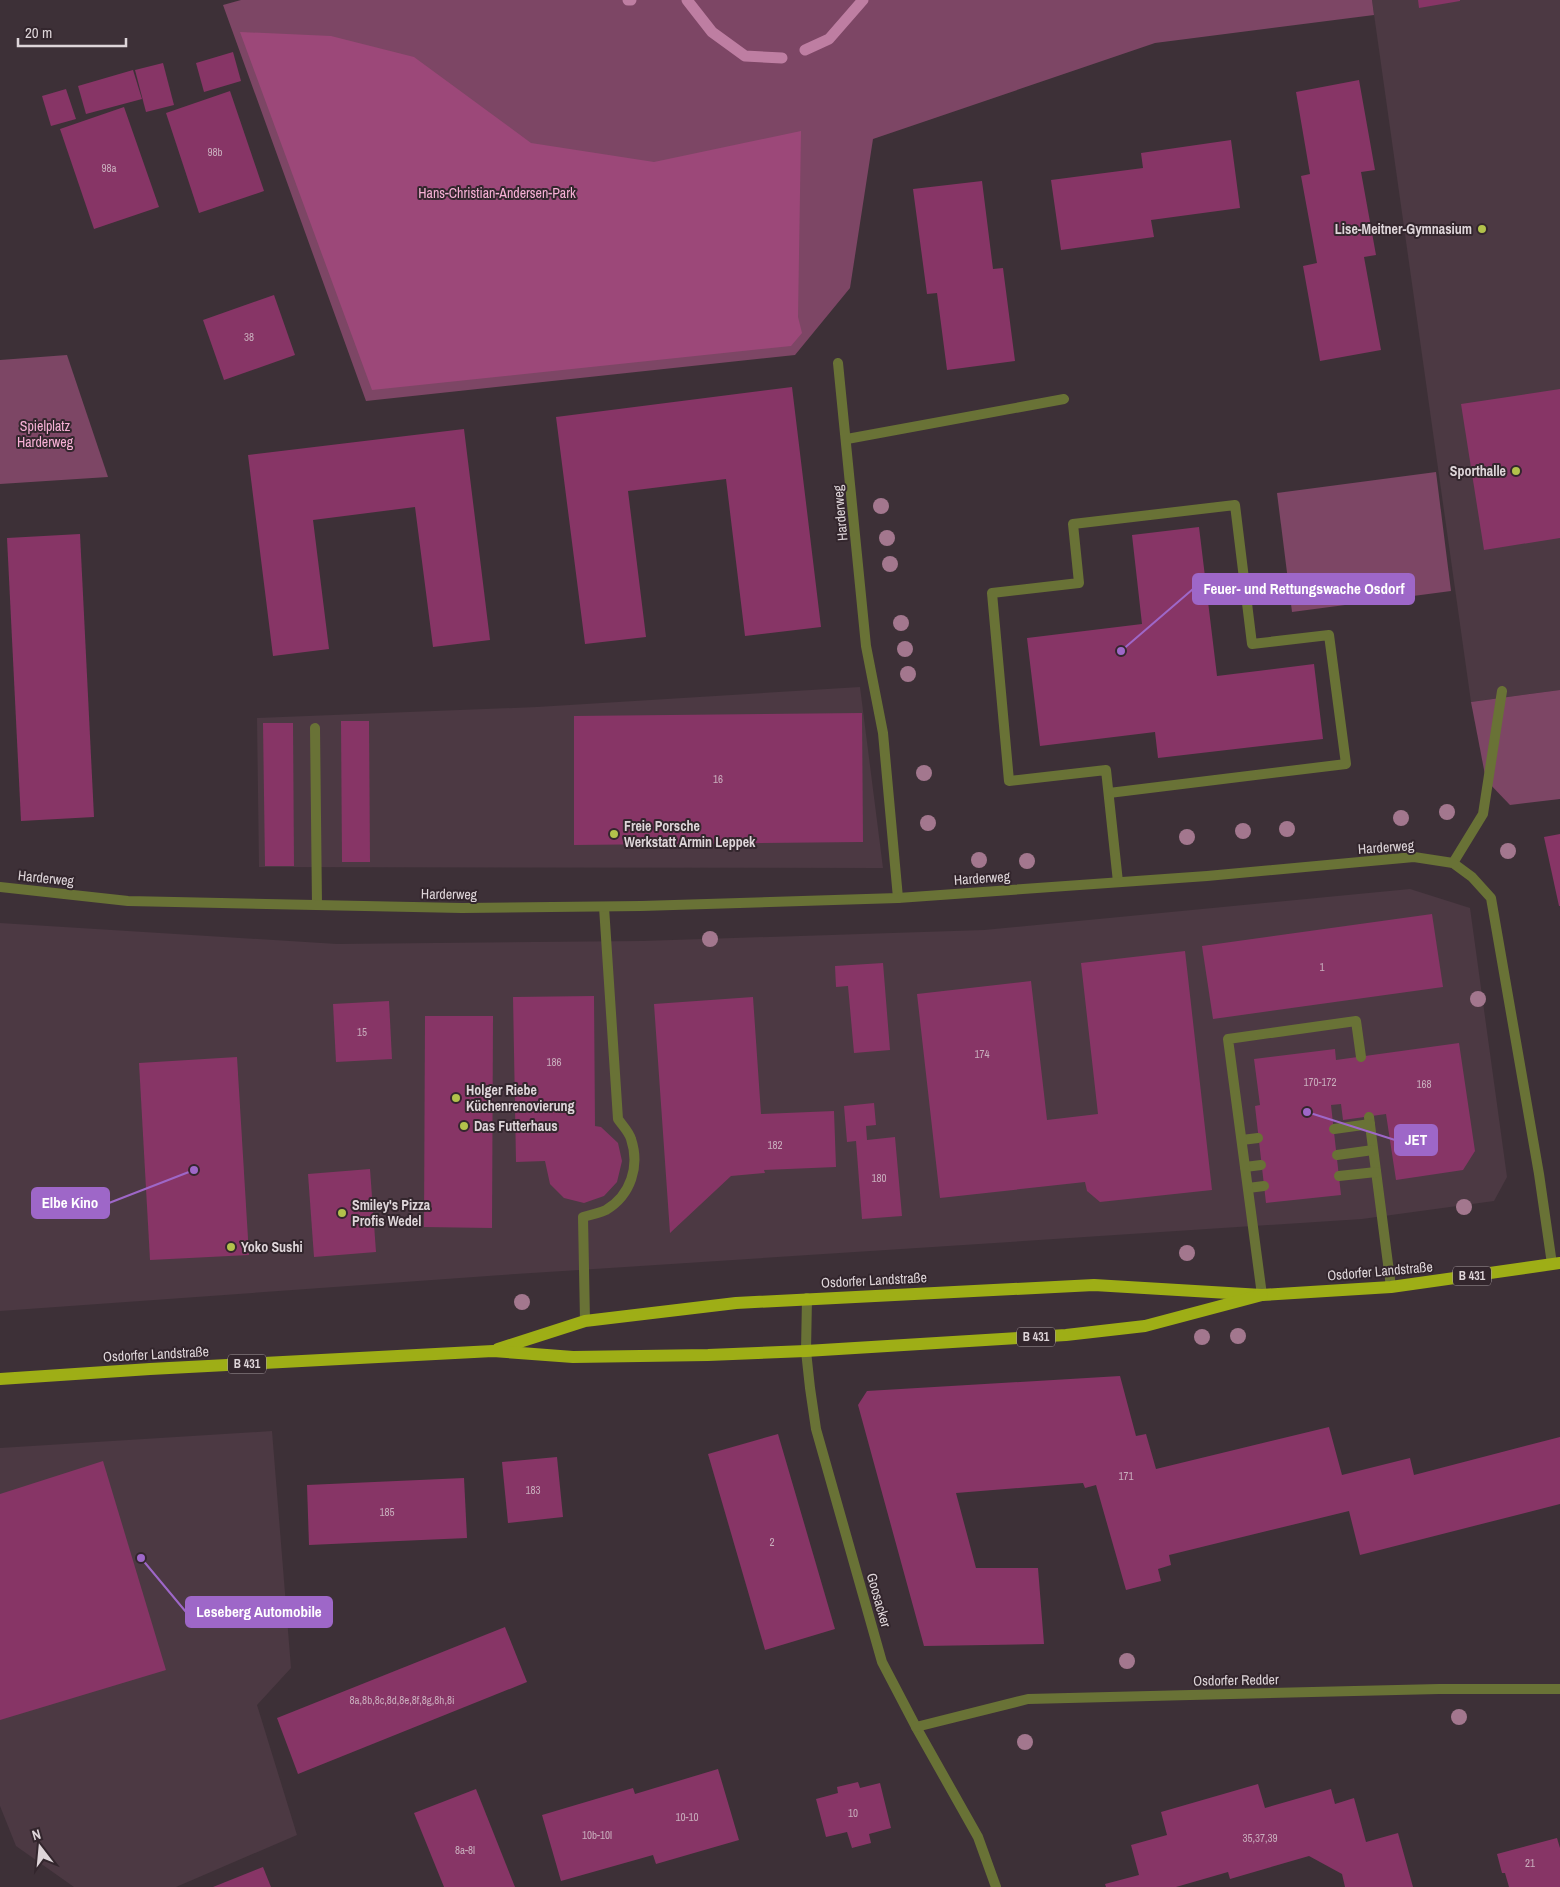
<svg xmlns="http://www.w3.org/2000/svg" width="1560" height="1887" viewBox="0 0 1560 1887" font-family="'Archivo Narrow',sans-serif">
<rect width="100%" height="100%" fill="#3d3037"/>
<g fill="#4c3943">
<polygon points="1372,0 1560,0 1560,690 1471,702"/>
<polygon points="860,687 883,868 259,867 257,718 537,707"/>
<polygon points="1410,889 1470,908 1507,1177 1494,1201 1362,1219 502,1275 0,1311 0,923 337,944 642,941 984,930"/>
<polygon points="272,1431 291,1668 257,1705 297,1835 176,1887 74,1887 16,1846 0,1806 0,1448"/>
</g>
<g fill="#7d4665">
<polygon points="241,0 1372,0 1374,15 1155,43 873,139 850,288 795,355 366,401 223,5"/>
<polygon points="67,355 108,477 0,484 0,360"/>
<polygon points="1436,472 1451,591 1292,612 1277,493"/>
<polygon points="1560,690 1560,799 1510,805 1486,780 1471,702"/>
</g>
<polygon fill="#9c4879" points="240,32 331,36 414,57 531,143 654,162 801,131 798,317 802,333 791,346 372,390"/>
<g fill="none" stroke-linecap="round" stroke-linejoin="round">
<g stroke="#be7ea2" stroke-width="11">
<polyline points="628,0 631,0"/>
<polyline points="687,0 712,32 745,56 782,58"/>
<polyline points="805,50 829,39 863,0"/>
</g>
</g>
<g fill="#873566">
<polygon points="1418,0 1460,0 1460,1 1419,8"/>
<polygon points="233,52 241,81 204,92 196,63"/>
<polygon points="163,63 174,105 146,112 135,70"/>
<polygon points="133,70 142,99 86,114 78,86"/>
<polygon points="1359,80 1375,170 1361,172 1376,255 1364,257 1381,350 1320,361 1303,266 1317,263 1301,176 1310,174 1296,92"/>
<polygon points="66,89 76,119 51,126 42,96"/>
<polygon points="230,91 264,191 199,213 166,113"/>
<polygon points="124,107 159,207 94,229 60,129"/>
<polygon points="1231,140 1240,208 1151,220 1154,237 1061,250 1051,180 1143,168 1141,153"/>
<polygon points="982,181 993,269 1003,268 1015,361 947,370 937,293 927,294 913,189"/>
<polygon points="274,295 295,355 224,380 203,320"/>
<polygon points="792,387 821,627 745,636 726,479 628,491 646,637 585,644 556,417"/>
<polygon points="1560,389 1560,538 1484,550 1461,404"/>
<polygon points="464,429 490,640 433,647 415,507 313,520 329,649 273,656 248,455"/>
<polygon points="1199,527 1217,676 1314,664 1323,739 1158,758 1155,732 1040,746 1027,638 1142,624 1132,535"/>
<polygon points="80,534 94,817 21,821 7,538"/>
<polygon points="862,713 863,842 574,845 574,716"/>
<polygon points="341,721 369,721 370,862 342,862"/>
<polygon points="263,723 293,723 294,866 265,866"/>
<polygon points="1560,834 1560,906 1559,906 1544,837"/>
<polygon points="1432,914 1443,987 1213,1019 1202,946"/>
<polygon points="1185,951 1212,1190 1100,1202 1087,1191 1085,1182 940,1198 917,994 1031,981 1047,1120 1098,1114 1081,963"/>
<polygon points="883,963 890,1050 854,1053 848,986 836,987 835,966"/>
<polygon points="594,996 595,1126 601,1127 618,1143 622,1161 617,1182 604,1196 584,1203 564,1198 550,1184 545,1161 516,1162 513,997"/>
<polygon points="753,997 761,1114 834,1111 836,1167 764,1170 765,1173 731,1176 670,1233 654,1004"/>
<polygon points="389,1001 392,1059 336,1062 333,1004"/>
<polygon points="425,1016 493,1016 492,1228 424,1227"/>
<polygon points="1459,1043 1475,1151 1463,1170 1396,1180 1386,1114 1343,1120 1341,1104 1331,1105 1341,1195 1266,1203 1255,1106 1260,1105 1254,1059 1335,1049 1336,1060"/>
<polygon points="237,1057 249,1255 150,1260 139,1063"/>
<polygon points="874,1103 876,1125 866,1126 867,1140 895,1137 902,1216 862,1219 856,1141 847,1142 844,1106"/>
<polygon points="370,1169 376,1252 314,1257 308,1174"/>
<polygon points="1120,1376 1136,1436 1146,1434 1156,1469 1329,1427 1342,1475 1410,1458 1414,1475 1560,1437 1560,1504 1360,1555 1349,1511 1169,1555 1171,1565 1158,1569 1161,1581 1126,1590 1096,1485 1085,1488 1083,1483 956,1493 976,1568 1038,1568 1044,1644 924,1646 858,1405 867,1391"/>
<polygon points="778,1434 835,1629 765,1650 708,1454"/>
<polygon points="557,1457 563,1517 508,1523 502,1462"/>
<polygon points="103,1461 166,1670 0,1720 0,1494"/>
<polygon points="464,1478 467,1538 309,1545 307,1485"/>
<polygon points="505,1627 527,1682 298,1774 277,1718"/>
<polygon points="718,1769 739,1840 656,1864 653,1855 561,1881 542,1815 633,1788 635,1794"/>
<polygon points="858,1782 860,1788 880,1783 891,1828 869,1834 871,1843 852,1848 847,1832 826,1837 816,1799 838,1793 837,1787"/>
<polygon points="1258,1784 1265,1808 1331,1789 1335,1804 1354,1798 1366,1842 1398,1833 1413,1887 1345,1887 1342,1874 1309,1856 1230,1879 1228,1872 1176,1887 1106,1887 1105,1884 1139,1875 1131,1845 1167,1835 1161,1812"/>
<polygon points="476,1789 515,1887 444,1887 414,1813"/>
<polygon points="1557,1838 1560,1848 1560,1887 1509,1887 1505,1873 1502,1873 1497,1854"/>
<polygon points="263,1867 271,1887 213,1887"/>
</g>
<g fill="none" stroke-linecap="round" stroke-linejoin="round">
<g stroke="#697236" stroke-width="10">
<polyline points="847,439 1064,399"/>
<polyline points="315,728 317,905"/>
<polyline points="1109,793 1346,764 1329,635 1252,644 1235,505 1073,524 1079,583 992,593 1009,781 1106,770 1118,882"/>
<polyline points="1453,863 1483,814 1502,691"/>
<polyline points="1369,1117 1391,1287"/>
<polyline points="1334,1129 1370,1124"/>
<polyline points="1242,1140 1258,1138"/>
<polyline points="1337,1155 1373,1150"/>
<polyline points="1245,1167 1261,1165"/>
<polyline points="1339,1176 1376,1172"/>
<polyline points="1248,1188 1264,1186"/>
<polyline points="1262,1295 1228,1039 1356,1021 1361,1057"/>
<path d="M585,1321L583,1217C591,1215 599,1213 606,1210C631,1195 640,1166 631,1139C629,1132 622,1125 618,1119L604,907"/>
</g>
<g stroke="#697236" stroke-width="10">
<polyline points="838,363 866,646 883,733 898,898"/>
<polyline points="0,887 128,901 462,908 641,906 898,898 1207,876 1414,857 1453,863 1472,877 1491,898 1539,1174 1552,1264"/>
<polyline points="807,1298 806,1351 810,1388 816,1429 882,1662 916,1727 978,1837 996,1887"/>
<polyline points="916,1727 1028,1699 1439,1689 1560,1689"/>
</g>
<g stroke="#9eae16" stroke-width="12">
<polyline points="498,1349 585,1321 736,1303 1094,1285 1262,1295 1391,1287 1560,1263"/>
<polyline points="0,1379 150,1369 493,1351 573,1357 708,1355 806,1351 1066,1335 1145,1326 1262,1295"/>
</g>
</g>
<g fill="#a3778e">
<circle cx="881" cy="506" r="8"/>
<circle cx="887" cy="538" r="8"/>
<circle cx="890" cy="564" r="8"/>
<circle cx="901" cy="623" r="8"/>
<circle cx="905" cy="649" r="8"/>
<circle cx="908" cy="674" r="8"/>
<circle cx="924" cy="773" r="8"/>
<circle cx="1447" cy="812" r="8"/>
<circle cx="1401" cy="818" r="8"/>
<circle cx="928" cy="823" r="8"/>
<circle cx="1287" cy="829" r="8"/>
<circle cx="1243" cy="831" r="8"/>
<circle cx="1187" cy="837" r="8"/>
<circle cx="1508" cy="851" r="8"/>
<circle cx="979" cy="860" r="8"/>
<circle cx="1027" cy="861" r="8"/>
<circle cx="710" cy="939" r="8"/>
<circle cx="1478" cy="999" r="8"/>
<circle cx="1464" cy="1207" r="8"/>
<circle cx="1187" cy="1253" r="8"/>
<circle cx="522" cy="1302" r="8"/>
<circle cx="1238" cy="1336" r="8"/>
<circle cx="1202" cy="1337" r="8"/>
<circle cx="1127" cy="1661" r="8"/>
<circle cx="1459" cy="1717" r="8"/>
<circle cx="1025" cy="1742" r="8"/>
</g>
<g fill="#b2c24b" stroke="#33262d" stroke-width="2">
<circle cx="1482" cy="229" r="5"/>
<circle cx="1516" cy="471" r="5"/>
<circle cx="614" cy="834" r="5"/>
<circle cx="456" cy="1098" r="5"/>
<circle cx="464" cy="1126" r="5"/>
<circle cx="342" cy="1213" r="5"/>
<circle cx="231" cy="1247" r="5"/>
</g>
<g text-anchor="middle" stroke-width="4" stroke-linejoin="round" paint-order="stroke">
<g font-size="11" fill="#c8adbc">
<text x="215" y="156">98b</text>
<text x="109" y="172">98a</text>
<text x="249" y="341">38</text>
<text x="718" y="783">16</text>
<text x="1322" y="971">1</text>
<text x="362" y="1036">15</text>
<text x="982" y="1058">174</text>
<text x="554" y="1066">186</text>
<text x="1320" y="1086">170-172</text>
<text x="1424" y="1088">168</text>
<text x="775" y="1149">182</text>
<text x="879" y="1182">180</text>
<text x="1126" y="1480">171</text>
<text x="533" y="1494">183</text>
<text x="387" y="1516">185</text>
<text x="772" y="1546">2</text>
<text x="402" y="1704">8a,8b,8c,8d,8e,8f,8g,8h,8i</text>
<text x="853" y="1817">10</text>
<text x="687" y="1821">10-10</text>
<text x="597" y="1839">10b-10l</text>
<text x="1260" y="1842">35,37,39</text>
<text x="465" y="1854">8a-8l</text>
<text x="1530" y="1867">21</text>
</g>
<g fill="#33262d" stroke="#aba0a5" stroke-width="1">
<rect x="1453" y="1266.5" width="38" height="19" rx="4"/>
<rect x="1017" y="1327.5" width="38" height="19" rx="4"/>
<rect x="228" y="1354.5" width="38" height="19" rx="4"/>
</g>
<g font-size="12" font-weight="bold" fill="#ded5d9">
<text x="1472" y="1280">B 431</text>
<text x="1036" y="1341">B 431</text>
<text x="247" y="1368">B 431</text>
</g>
<g font-size="14" fill="#f7b1d6" stroke="#33262d">
<text x="497" y="198">Hans-Christian-Andersen-Park</text>
<text x="45" y="431">Spielplatz<tspan x="45" dy="16">Harderweg</tspan></text>
</g>
<g font-size="14" font-weight="bold" fill="#ded5d9" stroke="#33262d" text-anchor="start">
<text x="1472" y="234" text-anchor="end">Lise-Meitner-Gymnasium</text>
<text x="1506" y="476" text-anchor="end">Sporthalle</text>
<text x="624" y="831">Freie Porsche<tspan x="624" dy="16">Werkstatt Armin Leppek</tspan></text>
<text x="466" y="1095">Holger Riebe<tspan x="466" dy="16">Küchenrenovierung</tspan></text>
<text x="474" y="1131">Das Futterhaus</text>
<text x="352" y="1210">Smiley's Pizza<tspan x="352" dy="16">Profis Wedel</tspan></text>
<text x="241" y="1252">Yoko Sushi</text>
</g>
<g font-size="14" fill="#ded5d9" stroke="#33262d">
<text transform="translate(840 513) rotate(-95)" y="5">Harderweg</text>
<text transform="translate(1386 847) rotate(-4)" y="5">Harderweg</text>
<text transform="translate(46 878) rotate(6)" y="5">Harderweg</text>
<text transform="translate(982 878) rotate(-4)" y="5">Harderweg</text>
<text transform="translate(449 894) rotate(1)" y="5">Harderweg</text>
<text transform="translate(1380 1271) rotate(-5)" y="5">Osdorfer Landstraße</text>
<text transform="translate(874 1280) rotate(-3)" y="5">Osdorfer Landstraße</text>
<text transform="translate(156 1354) rotate(-3)" y="5">Osdorfer Landstraße</text>
<text transform="translate(879 1600) rotate(74)" y="5">Goosacker</text>
<text transform="translate(1236 1680) rotate(-1)" y="5">Osdorfer Redder</text>
</g>
</g>
<path fill="none" stroke="#9e67c8" stroke-width="2" d="M1121 651L1193 589M1307 1112L1395 1140M194 1170L109 1203M141 1558L186 1612"/>
<g fill="#9e67c8" stroke="#33262d" stroke-width="2">
<circle cx="1121" cy="651" r="5"/>
<circle cx="1307" cy="1112" r="5"/>
<circle cx="194" cy="1170" r="5"/>
<circle cx="141" cy="1558" r="5"/>
</g>
<g fill="#9e67c8" stroke="#9e67c8" stroke-width="2">
<rect x="1193" y="574" width="221" height="30" rx="5"/>
<rect x="1395" y="1125" width="42" height="30" rx="5"/>
<rect x="32" y="1188" width="77" height="30" rx="5"/>
<rect x="186" y="1597" width="146" height="30" rx="5"/>
</g>
<g font-size="15" text-anchor="middle" font-weight="bold" fill="#fff">
<text x="1304" y="594">Feuer- und Rettungswache Osdorf</text>
<text x="1416" y="1145">JET</text>
<text x="70" y="1208">Elbe Kino</text>
<text x="259" y="1617">Leseberg Automobile</text>
</g>
<g transform="translate(40 1847) rotate(344)" stroke="#33262d" stroke-width="4" paint-order="stroke">
<path d="M0-4L9 19L0 12L-9 19Z" fill="#ded5d9"/>
<text y="-8" font-size="14" font-weight="bold" text-anchor="middle" fill="#ded5d9">N</text>
</g>
<path d="M18 38v8h108v-8" fill="none" stroke="#ded5d9" stroke-width="2.5"/>
<text x="25" y="38" font-size="15" fill="#ded5d9" stroke="#33262d" stroke-width="4" paint-order="stroke">20 m</text>
</svg>
